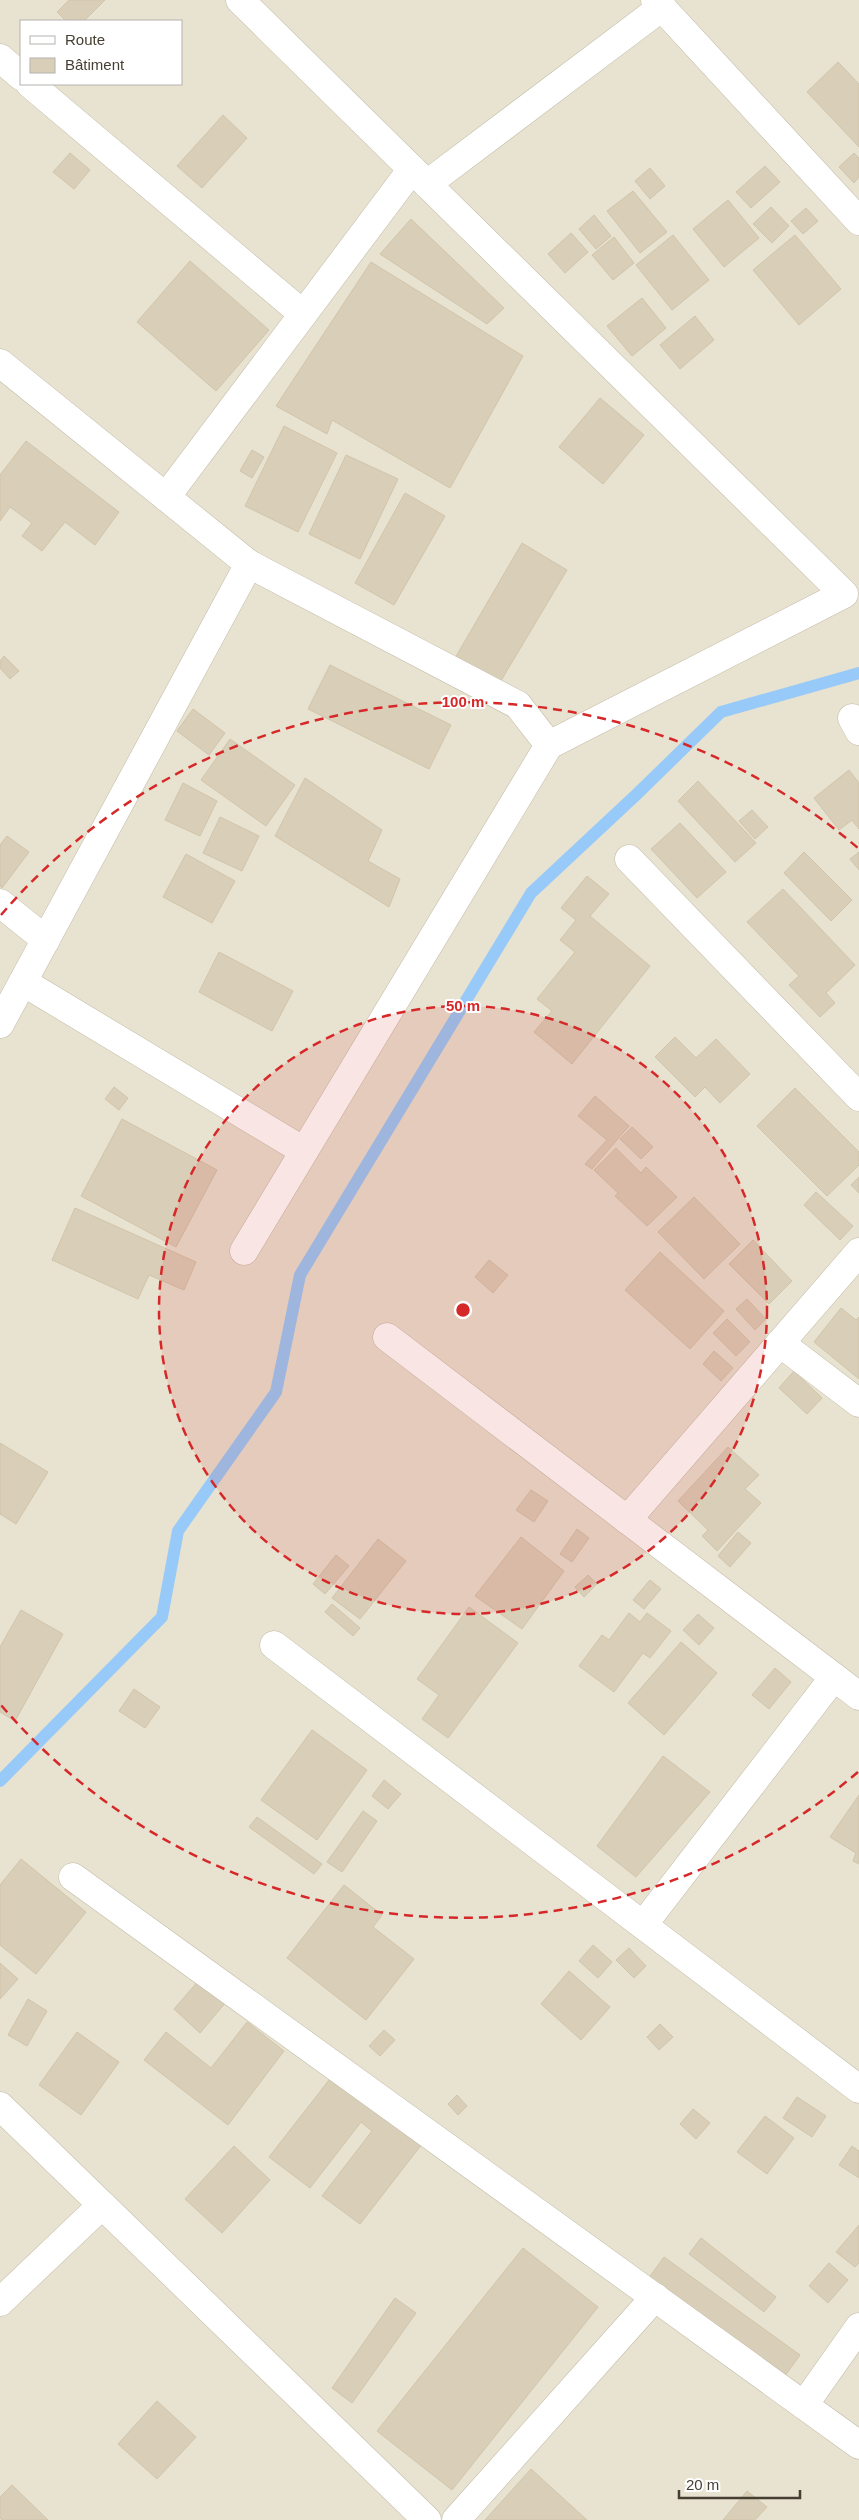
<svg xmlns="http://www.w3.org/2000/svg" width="859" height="2520" viewBox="0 0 859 2520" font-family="Arial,sans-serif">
<rect width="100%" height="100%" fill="#f3efe2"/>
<path fill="#e8e2d0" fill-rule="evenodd" d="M0,0H859V2520H0ZM21,21H181V84H21Z"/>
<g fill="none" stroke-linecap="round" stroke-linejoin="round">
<polyline stroke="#97caf8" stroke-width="12" points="0,1781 162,1617 178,1531 276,1392 300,1275 531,893 637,794 721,712 859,673"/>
</g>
<g fill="#d9cfb9" stroke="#d1c4a9">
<polygon points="69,0 105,0 84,21 66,21 57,12"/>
<polygon points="838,62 859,84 859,147 807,92"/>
<polygon points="223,115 247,138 202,188 177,166"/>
<polygon points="70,153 90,170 74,189 53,172"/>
<polygon points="854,153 859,158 859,177 854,183 839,167"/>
<polygon points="765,166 780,182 751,208 736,192"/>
<polygon points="650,168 665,186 650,199 635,181"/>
<polygon points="633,191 667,232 640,253 607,211"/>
<polygon points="728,200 759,238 724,267 693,229"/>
<polygon points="771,207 789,226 772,243 753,224"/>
<polygon points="806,208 818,221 803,234 791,221"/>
<polygon points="594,215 611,236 596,249 579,229"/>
<polygon points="411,219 504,308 487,324 380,254"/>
<polygon points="571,233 588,252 565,273 548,254"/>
<polygon points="673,235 709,280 672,310 636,265"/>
<polygon points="795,235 841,289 799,325 753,270"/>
<polygon points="614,237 634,263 613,280 592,255"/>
<polygon points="190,261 269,330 216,391 137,322"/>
<polygon points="371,262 523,356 450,488 332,420 327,434 276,406"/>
<polygon points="642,298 666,328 632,356 607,326"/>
<polygon points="695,316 714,340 680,369 660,345"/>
<polygon points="600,398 644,435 603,484 559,447"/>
<polygon points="284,426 337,453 298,532 245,506"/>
<polygon points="26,441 119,512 95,545 65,522 42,551 22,536 32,523 10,507 0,521 0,475"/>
<polygon points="252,450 264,457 252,478 240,471"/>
<polygon points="346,455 398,479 360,559 309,534"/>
<polygon points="405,493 445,516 394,605 355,583"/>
<polygon points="522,543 567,570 499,684 455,658"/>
<polygon points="4,656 19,671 10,679 0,668 0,661"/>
<polygon points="330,665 451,725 429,769 308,709"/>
<polygon points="193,709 225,733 209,755 177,731"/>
<polygon points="230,739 295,785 266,826 201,780"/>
<polygon points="849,770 859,783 859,829 852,820 839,830 814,798"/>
<polygon points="305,778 382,830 368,861 400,879 389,907 275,836"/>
<polygon points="698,781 756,843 735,862 678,801"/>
<polygon points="183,783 217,801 200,836 165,820"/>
<polygon points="752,810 768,827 755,839 739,821"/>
<polygon points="220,817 259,836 242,871 203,853"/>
<polygon points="680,823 726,872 697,898 651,849"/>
<polygon points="7,836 29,852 2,888 0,886 0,845"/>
<polygon points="804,852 852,900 831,921 784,873"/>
<polygon points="859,852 859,870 850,859"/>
<polygon points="186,854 235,881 212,923 163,897"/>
<polygon points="587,876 609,894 590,916 650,966 572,1064 534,1032 552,1011 537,999 575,952 560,940 576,920 561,908"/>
<polygon points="783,889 855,965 826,993 835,1003 820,1017 789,985 799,976 747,922"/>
<polygon points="219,952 293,991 272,1031 199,992"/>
<polygon points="675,1037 696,1058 716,1039 750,1074 720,1103 705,1087 695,1097 655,1057"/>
<polygon points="114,1087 128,1098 119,1110 105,1099"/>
<polygon points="795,1088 859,1152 859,1165 827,1196 757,1126"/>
<polygon points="595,1096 629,1126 592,1169 585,1164 607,1140 578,1116"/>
<polygon points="122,1119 217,1170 176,1247 81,1196"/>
<polygon points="632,1127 653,1147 641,1159 620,1139"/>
<polygon points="616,1148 641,1173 646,1167 677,1197 647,1226 615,1196 618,1193 594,1170"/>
<polygon points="859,1177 859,1193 851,1185"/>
<polygon points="816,1192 853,1226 840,1240 804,1205"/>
<polygon points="694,1197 740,1244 704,1279 658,1232"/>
<polygon points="75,1208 196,1262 184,1290 149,1275 138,1299 52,1260"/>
<polygon points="753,1240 792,1281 769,1304 729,1264"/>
<polygon points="660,1252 724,1311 690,1349 625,1290"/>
<polygon points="489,1260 508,1275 493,1293 475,1277"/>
<polygon points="747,1299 766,1319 755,1330 736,1309"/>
<polygon points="841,1308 856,1320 859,1317 859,1379 814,1342"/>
<polygon points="727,1319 750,1342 736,1356 713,1333"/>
<polygon points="714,1351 733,1368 721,1381 703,1364"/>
<polygon points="794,1371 822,1398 807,1414 779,1388"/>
<polygon points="0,1443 48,1472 16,1524 0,1514"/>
<polygon points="728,1447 759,1475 745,1489 761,1503 717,1551 702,1536 708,1530 678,1501"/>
<polygon points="531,1490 548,1501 534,1522 516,1510"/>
<polygon points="577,1529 589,1538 572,1562 560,1554"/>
<polygon points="738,1532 751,1543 730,1567 718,1556"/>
<polygon points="521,1537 564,1571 522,1629 475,1596"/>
<polygon points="378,1539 406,1561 360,1619 332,1598"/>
<polygon points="336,1555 349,1566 325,1594 313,1584"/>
<polygon points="588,1575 597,1584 584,1597 575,1587"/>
<polygon points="650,1580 661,1589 644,1609 633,1600"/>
<polygon points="332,1604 360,1628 353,1636 325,1612"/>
<polygon points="469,1607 518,1643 448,1738 422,1719 439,1695 417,1679"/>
<polygon points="21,1610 63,1634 15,1721 0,1712 0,1647"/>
<polygon points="629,1613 640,1622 647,1613 671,1631 650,1658 643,1653 614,1692 579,1666 602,1635 609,1640"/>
<polygon points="698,1614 714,1628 699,1645 683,1630"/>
<polygon points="681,1642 717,1673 664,1735 628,1703"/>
<polygon points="775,1668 791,1682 769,1709 752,1695"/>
<polygon points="134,1689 160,1707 145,1728 119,1711"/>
<polygon points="312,1730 367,1770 317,1840 261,1800"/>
<polygon points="663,1756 710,1792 636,1877 597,1846"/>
<polygon points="384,1780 401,1794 388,1809 372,1796"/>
<polygon points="859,1795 859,1864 853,1861 856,1853 830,1837"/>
<polygon points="363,1811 377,1821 342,1872 327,1862"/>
<polygon points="257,1817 322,1864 314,1874 249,1827"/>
<polygon points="21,1859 86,1912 36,1974 0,1945 0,1885"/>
<polygon points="344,1885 382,1915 373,1927 414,1959 366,2020 287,1958"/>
<polygon points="593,1945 612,1962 598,1978 579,1961"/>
<polygon points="629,1948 646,1966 634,1978 616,1960"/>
<polygon points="0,1963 18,1979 0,1999"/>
<polygon points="569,1971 610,2007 581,2040 541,2004"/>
<polygon points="200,1979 226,2002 200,2033 174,2009"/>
<polygon points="28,1999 47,2011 27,2046 8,2035"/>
<polygon points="247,2022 284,2051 228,2125 144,2060 166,2032 211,2068"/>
<polygon points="660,2024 673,2037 659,2050 647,2037"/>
<polygon points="384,2030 395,2040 380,2056 369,2046"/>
<polygon points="77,2032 119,2062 81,2115 39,2085"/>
<polygon points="333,2075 422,2144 360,2224 322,2196 372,2131 361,2122 310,2188 269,2157"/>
<polygon points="457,2095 467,2106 458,2115 448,2104"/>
<polygon points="797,2097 826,2116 812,2137 783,2118"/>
<polygon points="693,2109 710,2123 696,2139 680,2124"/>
<polygon points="765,2116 794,2138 767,2174 737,2152"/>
<polygon points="234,2146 270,2180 222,2233 185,2199"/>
<polygon points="852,2146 859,2151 859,2178 839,2165"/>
<polygon points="859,2225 859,2263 855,2267 836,2252"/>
<polygon points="701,2238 776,2297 764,2312 689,2254"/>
<polygon points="523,2248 598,2307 452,2490 377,2431"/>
<polygon points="664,2257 800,2355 784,2377 648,2279"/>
<polygon points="829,2263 848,2280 828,2303 809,2286"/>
<polygon points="395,2298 416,2313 352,2403 332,2388"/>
<polygon points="157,2401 196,2437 157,2479 118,2444"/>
<polygon points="531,2469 587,2520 485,2520"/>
<polygon points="12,2485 48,2520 2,2520 0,2518 0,2497"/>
<polygon points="747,2491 767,2507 755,2520 723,2520"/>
</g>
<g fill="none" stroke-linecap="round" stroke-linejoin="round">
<g stroke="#c2bba7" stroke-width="29">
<g id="street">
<polyline points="240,0 844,594 549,745 244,1251"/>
<polyline points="655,0 859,221"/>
<polyline points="0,58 21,76"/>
<polyline points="30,84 303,314"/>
<polyline points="427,184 662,7"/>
<polyline points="0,363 249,564 518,705 549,745"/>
<polyline points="166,497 412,169"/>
<polyline points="852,718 859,731"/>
<polyline points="629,859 859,1097"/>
<polyline points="0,903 46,940"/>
<polyline points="23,982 304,1151"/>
<polyline points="0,1024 249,564"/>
<polyline points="387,1337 859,1696"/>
<polyline points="780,1343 859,1403"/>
<polyline points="627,1520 859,1252"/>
<polyline points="274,1645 859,2089"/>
<polyline points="73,1877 859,2445"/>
<polyline points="643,1925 834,1677"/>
<polyline points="0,2106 427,2520"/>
<polyline points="0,2302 102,2205"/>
<polyline points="804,2405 859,2327"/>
<polyline points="456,2520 655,2297"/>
</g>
</g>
<use href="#street" stroke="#fff" stroke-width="28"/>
</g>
<circle cx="463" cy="1310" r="304" fill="#d62828" fill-opacity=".12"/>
<g fill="none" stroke="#d62828" stroke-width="2.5" stroke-dasharray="9 6">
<circle cx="463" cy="1310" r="304"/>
<path d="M858 1772A608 608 0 0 1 1 1705M1 915A608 608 0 0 1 858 848"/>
</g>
<circle cx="463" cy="1310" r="8" fill="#d62828" stroke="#fff" stroke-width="2.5"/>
<g font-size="15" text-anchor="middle" font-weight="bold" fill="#d62828" stroke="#fff" stroke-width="4" stroke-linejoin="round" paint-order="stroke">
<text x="463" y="707">100 m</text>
<text x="463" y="1011">50 m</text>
</g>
<rect x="20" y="20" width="162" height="65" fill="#ffffff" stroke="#b5b2ad"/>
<rect x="30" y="36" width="25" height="8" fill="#ffffff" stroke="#b5b2ad"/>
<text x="65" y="45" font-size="15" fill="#453f32">Route</text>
<rect x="30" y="58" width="25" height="15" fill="#d9cfb9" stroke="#b5b2ad"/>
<text x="65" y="70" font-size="15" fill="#453f32">Bâtiment</text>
<path d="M679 2490v8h121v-8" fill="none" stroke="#453f32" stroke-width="2.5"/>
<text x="686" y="2490" font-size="15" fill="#453f32" stroke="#ffffff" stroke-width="4" paint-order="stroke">20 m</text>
</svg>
